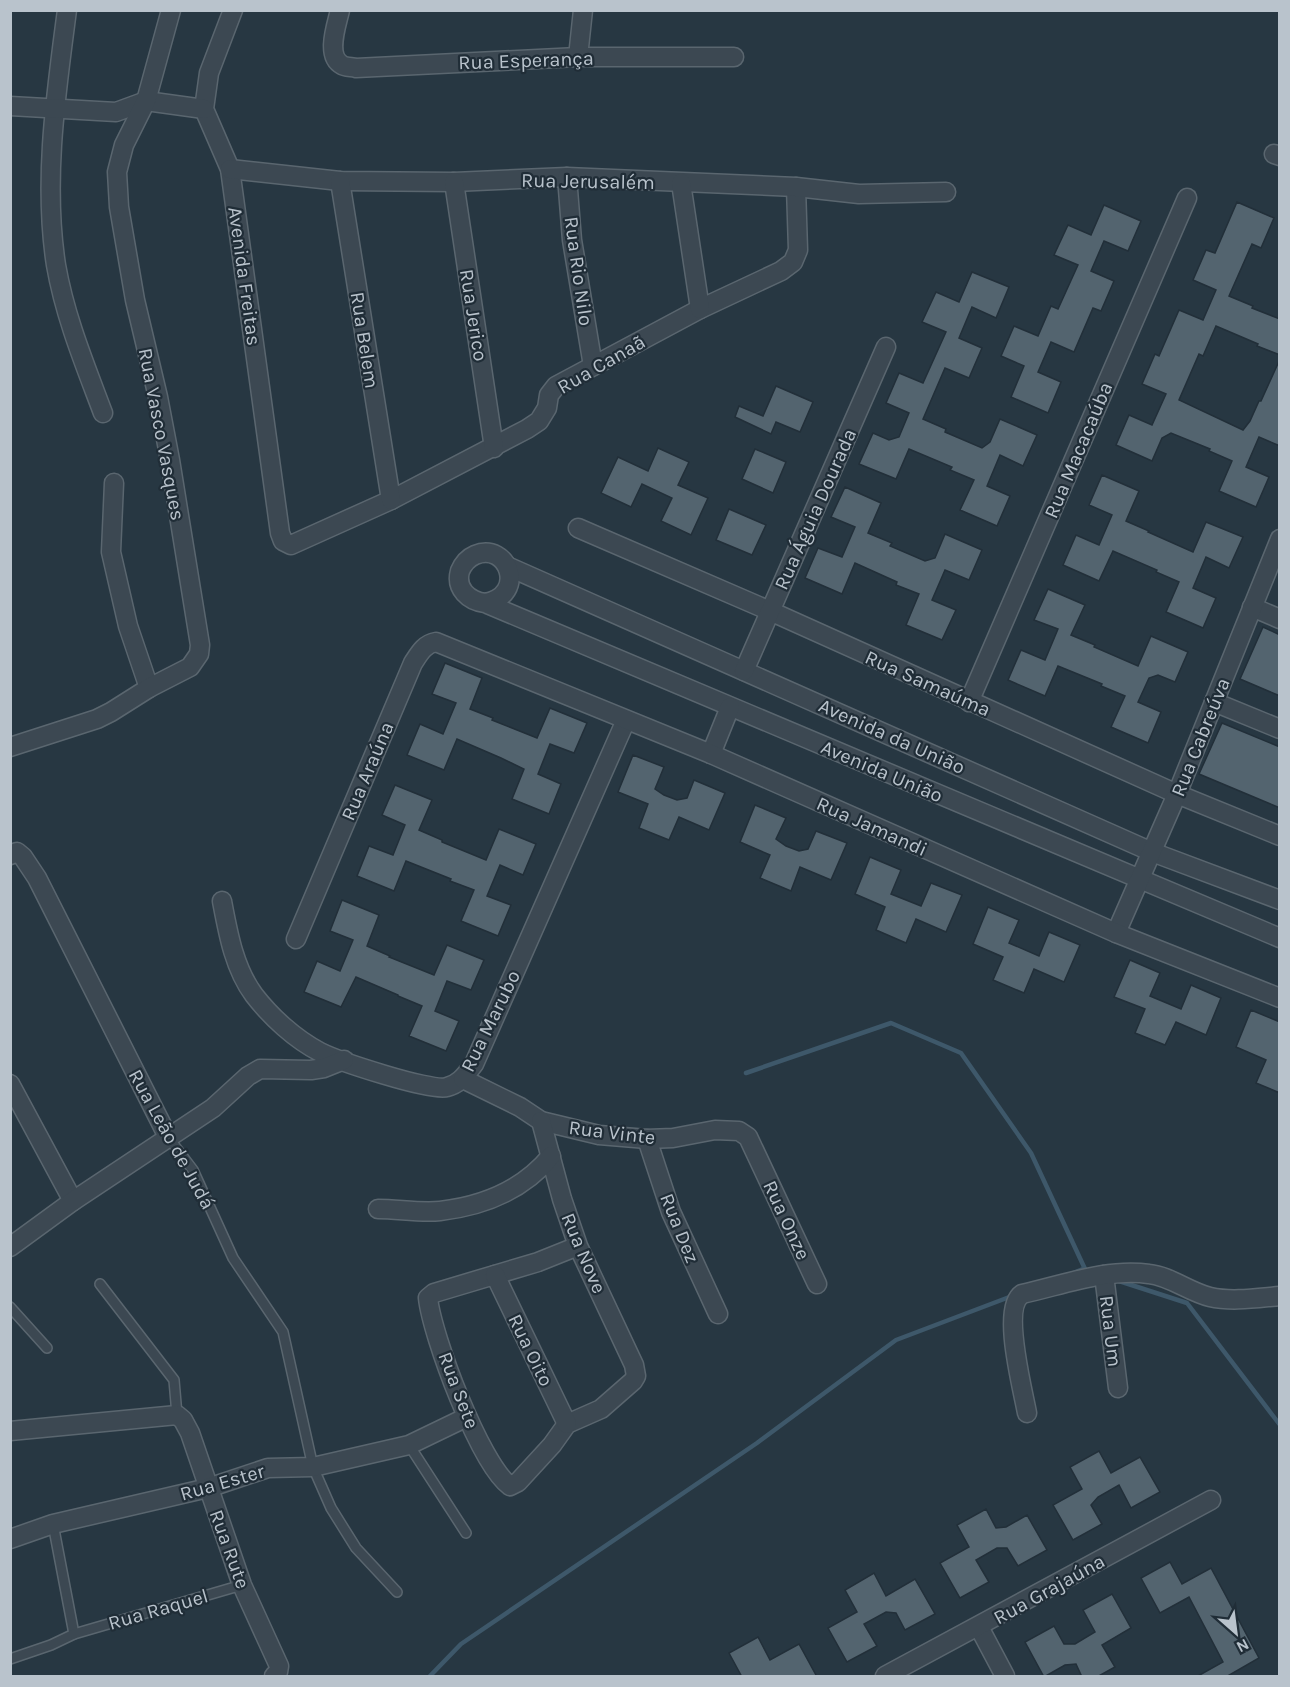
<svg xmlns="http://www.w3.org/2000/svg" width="1290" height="1687" viewBox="0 0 1290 1687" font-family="Karla,sans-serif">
<rect width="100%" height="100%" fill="#273742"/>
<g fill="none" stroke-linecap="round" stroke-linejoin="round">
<g stroke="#3e586a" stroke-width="4.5">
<polyline points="746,1073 891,1023 961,1053 1031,1153 1085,1269"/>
<polyline points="1073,1273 1083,1269"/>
<polyline points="1119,1281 1187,1303 1280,1425"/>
<polyline points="430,1676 461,1644 757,1443 896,1340 1012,1296"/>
</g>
</g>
<g fill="#53646f" stroke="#222f39" stroke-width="1.5">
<polygon points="1237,202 1274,218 1261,248 1252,244 1229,296 1253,306 1252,308 1280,319 1280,355 1257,346 1258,344 1216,326 1203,356 1199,354 1179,400 1243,430 1250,421 1259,401 1261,401 1280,359 1280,446 1259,437 1246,467 1269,477 1256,507 1219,491 1232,461 1209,451 1210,449 1171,433 1162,438 1152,461 1116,445 1129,415 1152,425 1166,394 1142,384 1155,354 1159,356 1179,310 1203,320 1216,290 1193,280 1206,250 1215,253"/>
<polygon points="1104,205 1141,221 1128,251 1104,241 1091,271 1114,281 1101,311 1093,308 1074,352 1051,342 1038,372 1061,382 1048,413 1011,397 1024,366 1001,356 1014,326 1038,336 1051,306 1058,309 1078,265 1054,255 1068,225 1091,235"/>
<polygon points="972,272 1009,287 996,318 972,307 959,338 982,348 969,378 945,368 923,419 946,429 945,432 982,448 990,442 1000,419 1037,435 1023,466 1000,455 987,486 1010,496 997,526 960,510 974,480 950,470 952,467 909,449 896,479 859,464 873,433 889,440 899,437 909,413 886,403 899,373 923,383 946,332 922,322 936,292 959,302"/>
<polygon points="776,386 813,402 800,432 776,422 771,434 735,417 739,406 763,416"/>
<polygon points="658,448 689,462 678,485 708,498 691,535 661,521 672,498 642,484 631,507 601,493 618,457 648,471"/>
<polygon points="755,449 786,462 773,493 742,479"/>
<polygon points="1102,475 1139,491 1126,521 1149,531 1148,532 1193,552 1206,522 1243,537 1229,568 1206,557 1193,588 1216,598 1203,628 1166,612 1179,582 1156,572 1157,570 1113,551 1099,581 1063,565 1076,535 1099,545 1112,515 1089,505"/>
<polygon points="845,487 881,503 868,533 892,543 890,546 925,561 935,558 945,534 982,550 969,580 945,570 932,600 956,610 942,640 906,625 919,594 896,585 897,582 855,563 842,594 805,578 818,548 842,557 855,527 831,517"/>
<polygon points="729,509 766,525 752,555 716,540"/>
<polygon points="1048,589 1085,605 1071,635 1095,645 1094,647 1138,666 1151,636 1188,652 1175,682 1158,675 1149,678 1138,702 1161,712 1148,743 1111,727 1125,696 1101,686 1102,684 1058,666 1045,696 1008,680 1021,650 1045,660 1058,629 1034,620"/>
<polygon points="1263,627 1280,635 1280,696 1240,679"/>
<polygon points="445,663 482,678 470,709 493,718 492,720 537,738 550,708 587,723 574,753 550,744 538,774 561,784 549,814 512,799 524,769 501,758 457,739 444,770 407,755 420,724 443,734 456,703 432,694"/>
<polygon points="1222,723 1280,747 1280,808 1199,774"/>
<polygon points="633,755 664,767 655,789 664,795 677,800 687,798 694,780 725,793 709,830 679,817 669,840 639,828 648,804 618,792"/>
<polygon points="395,785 432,800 419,830 442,840 442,842 486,860 499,829 536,844 523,875 500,865 487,896 511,905 498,936 461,921 474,890 450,881 451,879 406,861 394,891 357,876 369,846 393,855 405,825 382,815"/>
<polygon points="755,805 786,818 776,839 786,846 799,851 808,849 816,831 847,843 831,880 800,867 791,891 760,878 770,855 740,842"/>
<polygon points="870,857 901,870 891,894 921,906 931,883 962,895 946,932 916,919 906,943 876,930 885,907 855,894"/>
<polygon points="342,900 379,915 367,946 390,956 389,957 434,975 447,945 484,960 471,990 447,981 435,1011 459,1021 446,1051 409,1036 422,1006 398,996 398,995 356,977 341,1007 304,992 317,961 340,971 353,940 330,931"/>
<polygon points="988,907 1019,920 1009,943 1039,956 1049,932 1080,945 1064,982 1034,969 1024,993 993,980 1003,957 973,944"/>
<polygon points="1130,960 1160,973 1150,996 1181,1009 1191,985 1221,998 1206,1035 1176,1022 1165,1045 1135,1033 1145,1009 1114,997"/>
<polygon points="1251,1010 1280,1022 1280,1093 1256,1083 1266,1060 1236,1047"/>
<polygon points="1099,1451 1111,1473 1140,1457 1160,1492 1131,1508 1119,1485 1098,1497 1091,1505 1102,1524 1073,1540 1053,1505 1082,1489 1070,1467"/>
<polygon points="986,1509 996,1528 1006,1527 1027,1515 1047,1550 1018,1566 1007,1548 997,1548 976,1560 989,1582 960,1598 940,1563 969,1547 957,1525"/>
<polygon points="1170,1562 1182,1584 1211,1568 1259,1658 1226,1677 1196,1677 1223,1662 1189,1597 1160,1613 1141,1578"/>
<polygon points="874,1573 886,1596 915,1579 935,1614 905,1630 896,1613 886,1612 864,1624 877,1646 847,1662 828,1628 857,1612 845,1590"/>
<polygon points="1112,1594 1131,1628 1102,1645 1115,1667 1097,1677 1082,1677 1076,1664 1065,1665 1044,1677 1025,1642 1054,1626 1064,1644 1075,1644 1095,1632 1083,1610"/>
<polygon points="758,1637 770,1660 799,1644 817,1677 742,1677 729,1653"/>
</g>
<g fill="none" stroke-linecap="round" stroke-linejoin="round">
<g stroke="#5a666f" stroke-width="12">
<g id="lane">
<polyline points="168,1137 193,1170 233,1258 283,1332 313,1467 331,1508 356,1548 397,1592"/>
<polyline points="100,1284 174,1380 177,1415"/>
<polyline points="10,1307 47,1348"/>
<polyline points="409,1445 466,1533"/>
<polyline points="53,1524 74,1634"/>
<polyline points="10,1659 51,1645 74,1634 242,1585"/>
</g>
</g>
<g stroke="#5a666f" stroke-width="21">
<g id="street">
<path d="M67,10C56,94 43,181 56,265C65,317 85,365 103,413"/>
<polyline points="233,10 209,73 204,109 230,169 280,533 283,541 291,545 391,500 527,429 539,421 547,408 549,395 556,386 700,309 781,271 793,262 798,250 796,187"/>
<path d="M340,10C337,24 325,56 342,65C345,67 352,67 356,68L578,57H734"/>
<polyline points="578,57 583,10"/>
<polyline points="10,106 116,112 146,101 204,109"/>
<polyline points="1274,154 1280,156"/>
<polyline points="230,169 340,181 454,182 567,177 796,187 859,194 946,192"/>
<polyline points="567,177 572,240 593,366"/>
<polyline points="340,181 391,500"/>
<polyline points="454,182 494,448"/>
<polyline points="681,183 700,309"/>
<polyline points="114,483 111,552 128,626 149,688"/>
<polyline points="578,528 770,611 1177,794 1280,836"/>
<polyline points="507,566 1152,852 1280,900"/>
<path d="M485,603C528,595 508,541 475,555C468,558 463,564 460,571C455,589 469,601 485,603L1280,938"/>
<polyline points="1252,607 1280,619"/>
<polyline points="744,671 886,347"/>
<polyline points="969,702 1187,198"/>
<polyline points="1214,702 1280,729"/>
<polyline points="10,747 97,719 111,712 149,688 190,667 199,654 200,645 170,460 158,397 135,300 119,207 117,172 124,145 146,101 171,10"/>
<polyline points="711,754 730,707"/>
<polyline points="10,855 17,852 23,857 37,878 168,1137"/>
<path d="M222,901C228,933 234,968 254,995C271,1017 295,1039 320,1052C338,1061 431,1092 447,1087C460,1084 466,1074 474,1064L626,720"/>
<polyline points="1116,933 1177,794 1280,539"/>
<path d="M296,939L413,663C419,654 424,644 436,642L711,754L1116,933L1280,998"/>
<polyline points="463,1079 520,1107 541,1121 599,1135 647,1139 673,1138 715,1130 739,1131 748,1137 817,1284"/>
<polyline points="10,1084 73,1201"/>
<path d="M541,1121L562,1199L578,1246L634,1365L636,1376L633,1381L601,1409L567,1424L552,1445L518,1482L510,1486C480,1464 432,1336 428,1298L434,1293L538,1262L578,1246"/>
<polyline points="647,1139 671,1212 718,1314"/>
<path d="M378,1209C398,1209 420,1213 440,1211C483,1206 523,1190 551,1156"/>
<polyline points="10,1247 73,1201 213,1108 248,1076 260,1069 311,1070 324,1068 344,1060"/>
<polyline points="495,1275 567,1424"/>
<polyline points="1104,1275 1118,1388"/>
<path d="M1027,1413C1023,1390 1001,1308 1022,1294C1063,1285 1107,1268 1149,1274C1170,1276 1189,1292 1210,1297C1232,1302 1257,1298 1280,1296"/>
<polyline points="10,1431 177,1415 183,1420 190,1433 242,1585 279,1666 278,1672 274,1676"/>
<polyline points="10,1539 53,1524 208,1488 268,1468 313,1467 409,1445 467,1417"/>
<polyline points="979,1627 1005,1676"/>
<polyline points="885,1676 1211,1500"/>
</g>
</g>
<use href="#lane" stroke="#3c4852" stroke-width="9"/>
<use href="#street" stroke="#3c4852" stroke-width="18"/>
</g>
<g text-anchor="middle" stroke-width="4.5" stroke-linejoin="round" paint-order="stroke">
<g font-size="20" fill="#b9c3cc" stroke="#202d37">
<text transform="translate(526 60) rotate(-2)" y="7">Rua Esperança</text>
<text transform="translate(588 181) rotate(1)" y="7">Rua Jerusalém</text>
<text transform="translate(579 271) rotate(82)" y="7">Rua Rio Nilo</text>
<text transform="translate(245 276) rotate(82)" y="7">Avenida Freitas</text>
<text transform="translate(474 315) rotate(81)" y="7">Rua Jerico</text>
<text transform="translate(365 340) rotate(81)" y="7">Rua Belem</text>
<text transform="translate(601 364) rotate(-30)" y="7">Rua Canaã</text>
<text transform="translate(162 434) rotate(79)" y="7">Rua Vasco Vasques</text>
<text transform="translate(1078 450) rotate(-67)" y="7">Rua Macacaúba</text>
<text transform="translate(815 509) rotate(-66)" y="7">Rua Águia Dourada</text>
<text transform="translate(928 683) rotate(24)" y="7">Rua Samaúma</text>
<text transform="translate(892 736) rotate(24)" y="7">Avenida da União</text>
<text transform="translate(1200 737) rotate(-68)" y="7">Rua Cabreúva</text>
<text transform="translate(367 771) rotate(-67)" y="7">Rua Araúna</text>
<text transform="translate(882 771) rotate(23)" y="7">Avenida União</text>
<text transform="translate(872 826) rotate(24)" y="7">Rua Jamandi</text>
<text transform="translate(490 1021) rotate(-64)" y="7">Rua Marubo</text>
<text transform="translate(612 1132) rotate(7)" y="7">Rua Vinte</text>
<text transform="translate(172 1139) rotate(61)" y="7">Rua Leão de Judá</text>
<text transform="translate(787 1220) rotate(65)" y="7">Rua Onze</text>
<text transform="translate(680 1228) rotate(68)" y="7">Rua Dez</text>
<text transform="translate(584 1253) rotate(67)" y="7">Rua Nove</text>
<text transform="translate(1111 1331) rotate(83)" y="7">Rua Um</text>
<text transform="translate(531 1350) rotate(64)" y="7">Rua Oito</text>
<text transform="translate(459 1390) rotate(69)" y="7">Rua Sete</text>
<text transform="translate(222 1482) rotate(-16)" y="7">Rua Ester</text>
<text transform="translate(230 1549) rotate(70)" y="7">Rua Rute</text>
<text transform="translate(1049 1589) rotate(-29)" y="7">Rua Grajaúna</text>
<text transform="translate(158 1609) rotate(-16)" y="7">Rua Raquel</text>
</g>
</g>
<rect width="1290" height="1687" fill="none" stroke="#b9c3cc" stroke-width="24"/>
<g transform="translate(1236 1633) rotate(152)" stroke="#202d37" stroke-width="4.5" paint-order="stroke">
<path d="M0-4.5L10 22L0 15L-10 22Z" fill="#b9c3cc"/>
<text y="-9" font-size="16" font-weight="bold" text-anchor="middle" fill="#b9c3cc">N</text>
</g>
</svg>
